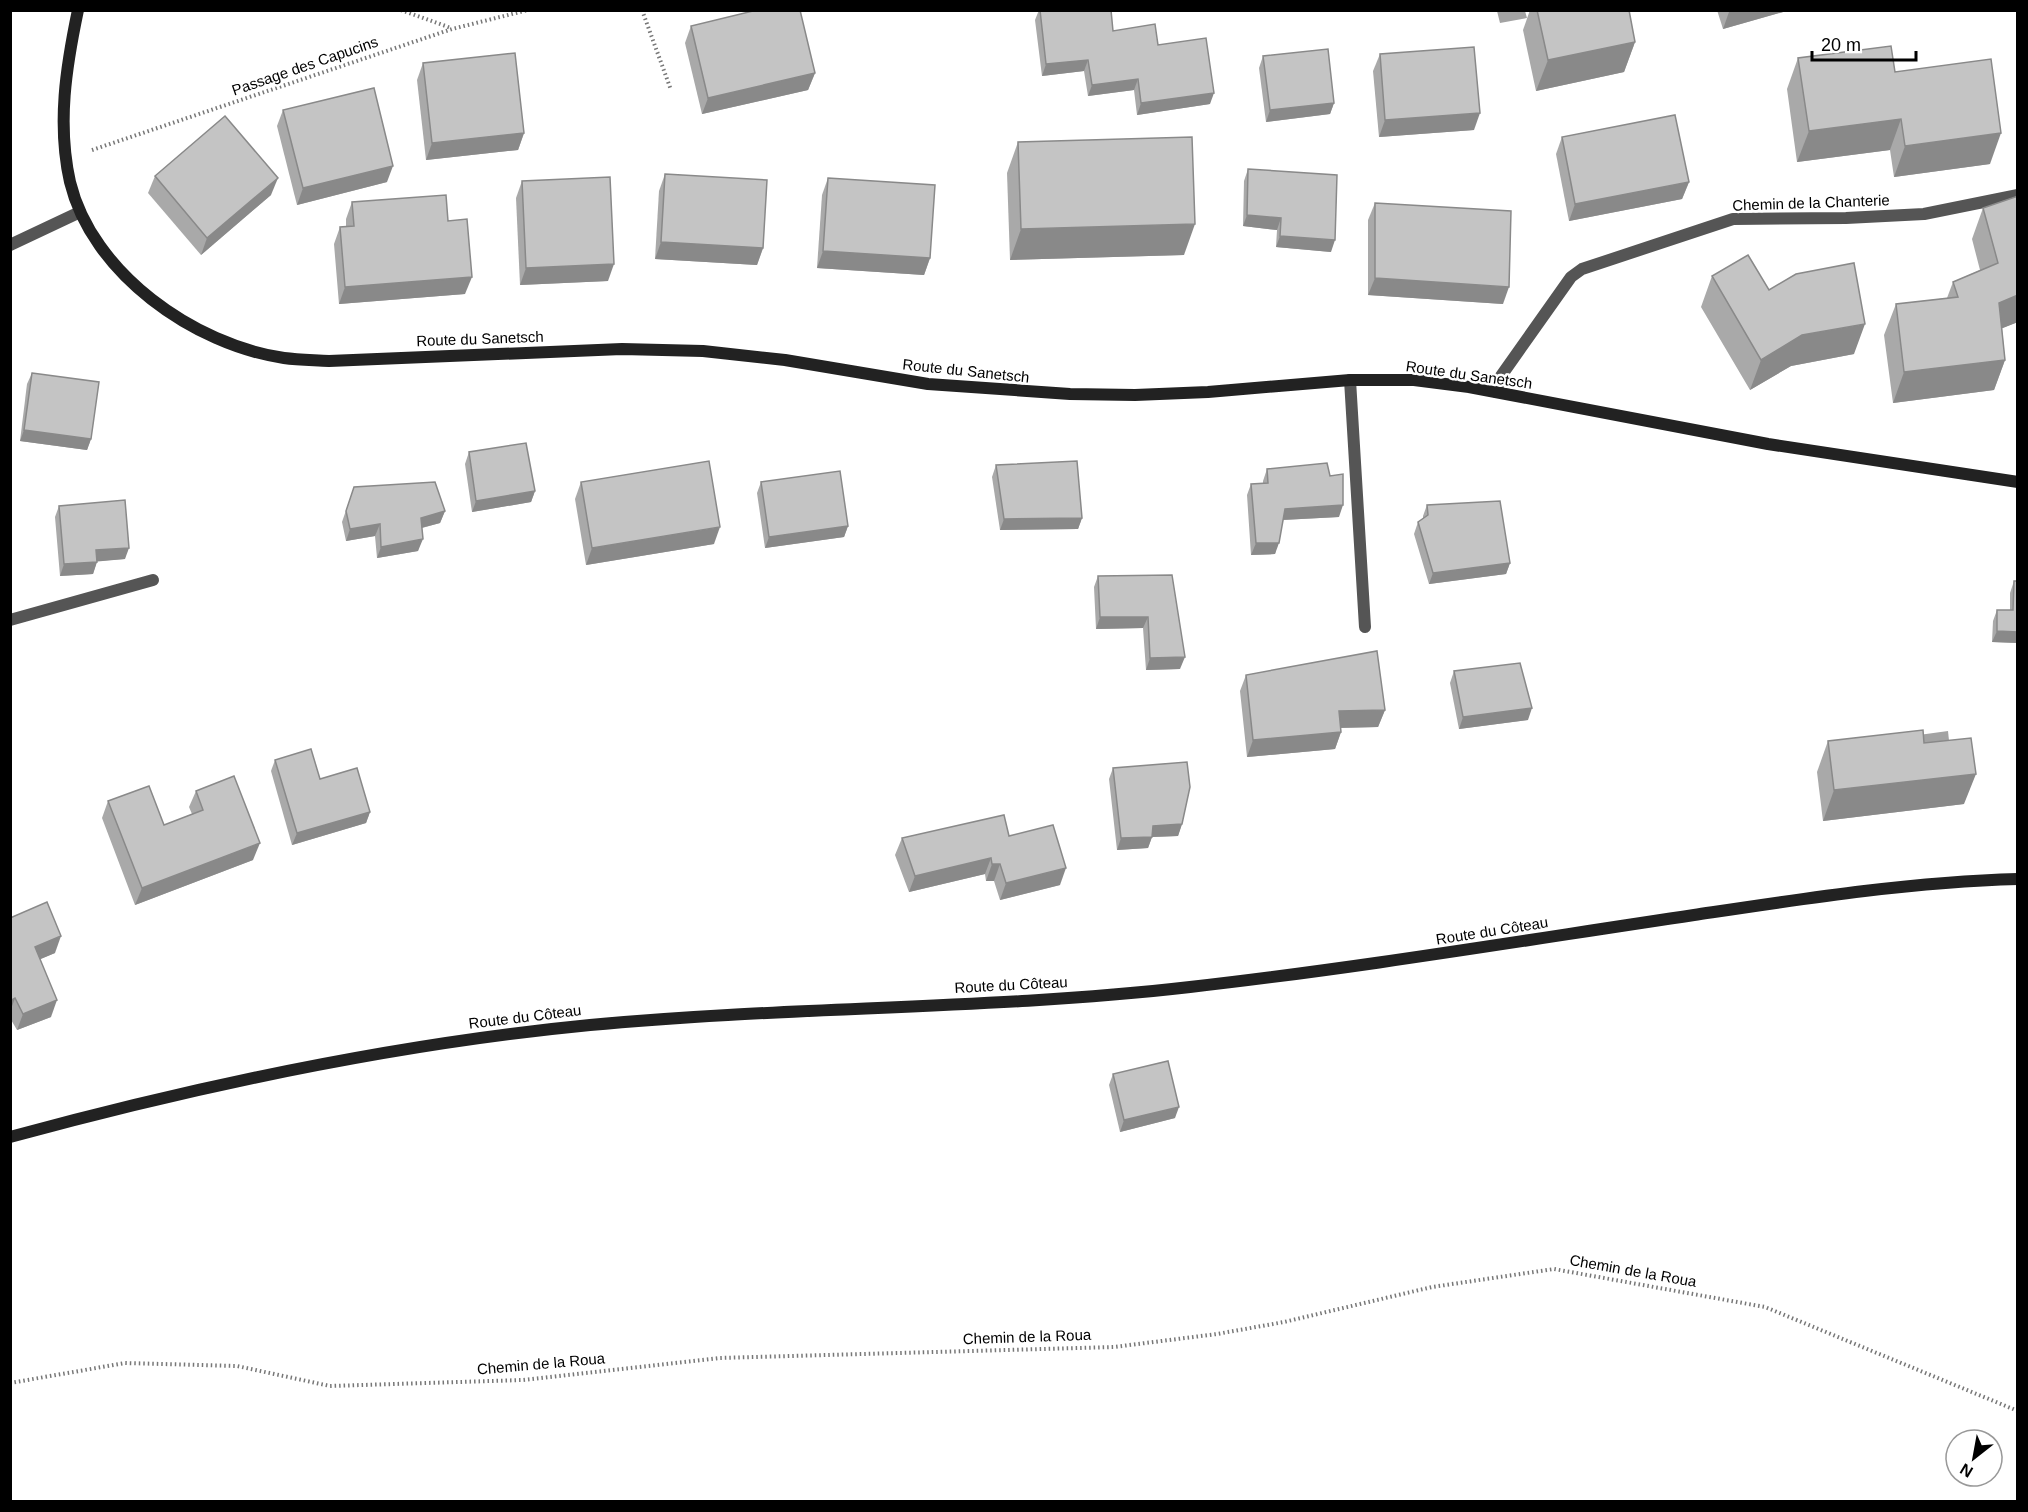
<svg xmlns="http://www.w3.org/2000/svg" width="2028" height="1512" viewBox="0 0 2028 1512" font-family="Helvetica,sans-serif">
<rect width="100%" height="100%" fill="#fff"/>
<g fill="#a3a3a3">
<polygon points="1497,11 1525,11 1527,18 1500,23"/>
<polygon points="1948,731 1950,750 1897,738"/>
</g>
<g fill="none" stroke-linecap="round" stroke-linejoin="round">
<g stroke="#777" stroke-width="4" stroke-dasharray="1.5 3" stroke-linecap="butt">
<polyline points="401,10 451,28"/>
<polyline points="642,10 671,90"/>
<polyline points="92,150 452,29 528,10"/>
<polyline points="10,1383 125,1363 237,1366 330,1386 523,1380 720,1358 1114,1347 1217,1334 1284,1322 1432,1287 1554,1269 1765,1307 2018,1411"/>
</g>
<g stroke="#555" stroke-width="12">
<polyline points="1350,380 1365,627"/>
<polyline points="10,620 153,580"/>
</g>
<g stroke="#555" stroke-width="12">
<polyline points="10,245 80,212"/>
<polyline points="1496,392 1501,376 1571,277 1582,269 1733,219 1846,218 1924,214 2018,195"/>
</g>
<g stroke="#222" stroke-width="12">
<path d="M78,10C66,67 57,124 70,182C92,273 194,345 284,358C299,360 314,360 329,361L622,349L703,351L785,360L928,384L1070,394L1135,395L1208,392L1350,380H1414L1469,387L1768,444L2018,482"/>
<path d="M10,1137C201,1085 393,1044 590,1025C789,1006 990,1010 1190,987C1358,968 1526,940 1694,915C1801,899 1909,882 2018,879"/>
</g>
</g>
<g fill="#a9a9a9">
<polygon points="1039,10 1113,31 1158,45 1210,104 1137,115 1134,90 1088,96 1084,71 1042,76 1035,20"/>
<polygon points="1530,10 1629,10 1635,42 1624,72 1536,91 1523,30"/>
<polygon points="1717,10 1790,10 1723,29"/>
<polygon points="691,26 815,73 808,90 702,114 685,43"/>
<polygon points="1380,54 1474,130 1379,137 1373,71"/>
<polygon points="1263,56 1334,103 1330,114 1266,122 1259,68"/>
<polygon points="1798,58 1895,72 1990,164 1894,177 1890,150 1797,162 1787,89"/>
<polygon points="423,63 524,133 518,150 426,160 417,80"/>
<polygon points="283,110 387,182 297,205 277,126"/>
<polygon points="1562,137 1689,182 1682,199 1569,221 1556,154"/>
<polygon points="1018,142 1184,255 1010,260 1007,173"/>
<polygon points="1248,169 1331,252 1276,247 1277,230 1243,226 1244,181"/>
<polygon points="665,174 763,248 757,265 655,259 659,191"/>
<polygon points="155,176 271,195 201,255 148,193"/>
<polygon points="828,178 930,258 924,275 817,268 822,195"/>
<polygon points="522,181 608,281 520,285 516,198"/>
<polygon points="2018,196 2018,322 2002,328 2005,360 1994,390 1893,403 1884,335 1896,304 1947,298 1953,282 1980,270 1972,239 1983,208"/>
<polygon points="352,202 448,221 465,294 339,304 334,244 340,227 346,227 346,219"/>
<polygon points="1375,203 1503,304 1368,295 1368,220"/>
<polygon points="1712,276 1769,290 1854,354 1791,366 1750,390 1701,307"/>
<polygon points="32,373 91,439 87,450 20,441 27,384"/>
<polygon points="469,452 535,491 531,502 472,512 465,464"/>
<polygon points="996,465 1082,518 1078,529 1000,530 992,477"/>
<polygon points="1267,469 1339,517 1283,520 1275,554 1251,555 1247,495 1251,484 1263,483 1263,481"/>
<polygon points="581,482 714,544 586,565 575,499"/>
<polygon points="761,482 848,526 844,537 765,548 757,493"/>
<polygon points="354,487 445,511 440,523 422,528 418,551 377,558 375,536 346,541 342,522"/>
<polygon points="1427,505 1510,563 1506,574 1429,584 1414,534 1418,522 1423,519 1423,516"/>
<polygon points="59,506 125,559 97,561 93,574 60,576 55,517"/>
<polygon points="1172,575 1180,669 1146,670 1143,628 1096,629 1094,587 1098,576"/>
<polygon points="2014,581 2018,581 2018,643 1992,642 1993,621 1997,610 2010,610 2010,593"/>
<polygon points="1454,671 1528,720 1459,729 1450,683"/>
<polygon points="1246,675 1385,710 1378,727 1341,728 1341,732 1335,749 1247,757 1240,691"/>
<polygon points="1828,741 1924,743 1964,804 1823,821 1817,772"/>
<polygon points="275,760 320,779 370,812 366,823 292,845 271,771"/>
<polygon points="1113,768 1182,824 1178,836 1152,837 1148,848 1117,850 1109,779"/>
<polygon points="196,791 253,860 135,905 102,818 108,801 164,825 192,814 189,807"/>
<polygon points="1009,836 1060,885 1000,900 994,881 986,881 985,874 909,892 895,855 902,838"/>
<polygon points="10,918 55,953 40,959 51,1017 17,1030 10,1018"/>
<polygon points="1113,1074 1175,1118 1120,1132 1109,1085"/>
</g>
<g fill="#898989">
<polygon points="1735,10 1790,10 1723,29 1729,12"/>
<polygon points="1635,42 1624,72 1536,91 1548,60"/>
<polygon points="1088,60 1084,71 1042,76 1046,64"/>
<polygon points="815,73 808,90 702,114 708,98"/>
<polygon points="1138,79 1134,90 1088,96 1092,85"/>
<polygon points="1214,93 1210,104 1137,115 1141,103"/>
<polygon points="1334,103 1330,114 1266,122 1270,110"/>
<polygon points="1480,113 1474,130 1379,137 1385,120"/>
<polygon points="1901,119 1890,150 1797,162 1809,131"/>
<polygon points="524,133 518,150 426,160 432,143"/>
<polygon points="2001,133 1990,164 1894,177 1905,146"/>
<polygon points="393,166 387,182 297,205 303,188"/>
<polygon points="278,178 271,195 201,255 207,238"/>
<polygon points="1689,182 1682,199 1569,221 1575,204"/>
<polygon points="1247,215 1281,218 1277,230 1243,226"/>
<polygon points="1195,224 1184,255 1010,260 1021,229"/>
<polygon points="1280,236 1335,240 1331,252 1276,247"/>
<polygon points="661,242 763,248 757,265 655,259"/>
<polygon points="823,251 930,258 924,275 817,268"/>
<polygon points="614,264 608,281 520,285 526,268"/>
<polygon points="472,277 465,294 339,304 345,287"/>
<polygon points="1375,278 1509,287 1503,304 1368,295"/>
<polygon points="2018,295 2018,322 1988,334 1999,303"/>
<polygon points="1865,324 1854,354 1791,366 1750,390 1761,360 1802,335"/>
<polygon points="2005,360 1994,390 1893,403 1904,372"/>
<polygon points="24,430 91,439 87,450 20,441"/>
<polygon points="535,491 531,502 472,512 476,501"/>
<polygon points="1343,505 1339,517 1281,520 1285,509"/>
<polygon points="445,511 440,523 417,529 421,518"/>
<polygon points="1082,518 1078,529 1000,530 1004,519"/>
<polygon points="380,524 375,536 346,541 350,529"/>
<polygon points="848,526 844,537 765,548 769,537"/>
<polygon points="720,527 714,544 586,565 592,548"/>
<polygon points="423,539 418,551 377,558 381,547"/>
<polygon points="1256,543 1279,543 1275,554 1251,555"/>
<polygon points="129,548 125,559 92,562 96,550"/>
<polygon points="97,562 93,574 60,576 64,564"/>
<polygon points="1510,563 1506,574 1429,584 1433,573"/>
<polygon points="1100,617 1148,617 1143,628 1096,629"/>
<polygon points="1997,631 2018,632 2018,643 1992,642"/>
<polygon points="1185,657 1180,669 1146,670 1150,658"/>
<polygon points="1532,708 1528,720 1459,729 1463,717"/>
<polygon points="1385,710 1378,727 1333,728 1339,711"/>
<polygon points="1341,732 1335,749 1247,757 1253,740"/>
<polygon points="1976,774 1964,804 1823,821 1834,790"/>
<polygon points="370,812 366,823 292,845 297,833"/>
<polygon points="1182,824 1178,836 1152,837 1148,848 1117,850 1121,838 1153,826"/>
<polygon points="260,843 253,860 135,905 142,888"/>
<polygon points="991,858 985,874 909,892 915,876"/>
<polygon points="992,864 1000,864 994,881 986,881"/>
<polygon points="1066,868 1060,885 1000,900 1006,883"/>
<polygon points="61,936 55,953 29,964 35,947"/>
<polygon points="15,998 10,1012 10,1001"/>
<polygon points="57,1000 51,1017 17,1030 23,1014"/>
<polygon points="1179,1107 1175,1118 1120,1132 1124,1120"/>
</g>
<g fill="#c4c4c4" stroke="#898989" stroke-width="1.5">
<polygon points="757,10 800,10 815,73 708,98 691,26"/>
<polygon points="1040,10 1111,10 1113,31 1155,24 1158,45 1206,38 1214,93 1141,103 1138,79 1092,85 1088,60 1046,64"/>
<polygon points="1537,10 1629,10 1635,42 1548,60"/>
<polygon points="1891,46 1895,72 1991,59 2001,133 1905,146 1901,119 1809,131 1798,58"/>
<polygon points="1474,47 1480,113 1385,120 1380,54"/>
<polygon points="1328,49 1334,103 1270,110 1263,56"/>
<polygon points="515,53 524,133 432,143 423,63"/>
<polygon points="374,88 393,166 303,188 283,110"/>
<polygon points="1675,115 1689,182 1575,204 1562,137"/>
<polygon points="225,116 278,178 207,238 155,176"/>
<polygon points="1192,137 1195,224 1021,229 1018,142"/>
<polygon points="1248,169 1337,175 1335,240 1280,236 1281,218 1247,215"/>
<polygon points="665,174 767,180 763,248 661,242"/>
<polygon points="610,177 614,264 526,268 522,181"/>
<polygon points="828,178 935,185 930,258 823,251"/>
<polygon points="446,195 448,221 467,219 472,277 345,287 340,227 354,226 352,202"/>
<polygon points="2018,196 2018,295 1999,303 2005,360 1904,372 1896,304 1958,297 1953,282 1998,263 1983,208"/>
<polygon points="1375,203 1511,211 1509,287 1375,278"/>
<polygon points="1748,255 1769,290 1796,274 1854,263 1865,324 1802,335 1761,360 1712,276"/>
<polygon points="32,373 99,382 91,439 24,430"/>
<polygon points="526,443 535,491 476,501 469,452"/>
<polygon points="709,461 720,527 592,548 581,482"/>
<polygon points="1077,461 1082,518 1004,519 996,465"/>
<polygon points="1327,463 1330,476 1343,474 1343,505 1285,509 1279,543 1256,543 1251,484 1268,483 1267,469"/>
<polygon points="840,471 848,526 769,537 761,482"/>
<polygon points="435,482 445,511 421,518 423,539 381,547 380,524 350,529 346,511 354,487"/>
<polygon points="125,500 129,548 96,550 97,562 64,564 59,506"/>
<polygon points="1500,501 1510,563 1433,573 1418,522 1428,515 1427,505"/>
<polygon points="1172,575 1185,657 1150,658 1148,617 1100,617 1098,576"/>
<polygon points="2014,581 2018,581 2018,632 1997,631 1997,610 2013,610"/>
<polygon points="1377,651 1385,710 1339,711 1341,732 1253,740 1246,675"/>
<polygon points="1520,663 1532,708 1463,717 1454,671"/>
<polygon points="1923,730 1924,743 1971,738 1976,774 1834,790 1828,741"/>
<polygon points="311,749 320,779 357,768 370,812 297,833 275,760"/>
<polygon points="1187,762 1190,787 1182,824 1153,826 1152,837 1121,838 1113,768"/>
<polygon points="234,776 260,843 142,888 108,801 149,786 164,825 203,810 196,791"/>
<polygon points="1004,815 1009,836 1053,825 1066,868 1006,883 1000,864 992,864 991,858 915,876 902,838"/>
<polygon points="47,902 61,936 35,947 57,1000 23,1014 15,998 10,1001 10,918"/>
<polygon points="1168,1061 1179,1107 1124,1120 1113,1074"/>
</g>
<g text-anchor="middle" stroke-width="5" stroke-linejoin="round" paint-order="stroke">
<g font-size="15" fill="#000" stroke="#fff">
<text transform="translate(305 66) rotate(-19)" y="5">Passage des Capucins</text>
<text transform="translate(1811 203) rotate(-2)" y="5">Chemin de la Chanterie</text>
<text transform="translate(480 339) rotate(-2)" y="5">Route du Sanetsch</text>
<text transform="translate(966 371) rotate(6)" y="5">Route du Sanetsch</text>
<text transform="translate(1469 375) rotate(8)" y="5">Route du Sanetsch</text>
<text transform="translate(1492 931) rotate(-9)" y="5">Route du Côteau</text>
<text transform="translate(1011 985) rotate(-3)" y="5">Route du Côteau</text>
<text transform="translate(525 1017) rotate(-7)" y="5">Route du Côteau</text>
<text transform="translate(1633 1271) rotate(10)" y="5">Chemin de la Roua</text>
<text transform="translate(1027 1337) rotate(-2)" y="5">Chemin de la Roua</text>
<text transform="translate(541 1364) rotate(-5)" y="5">Chemin de la Roua</text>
</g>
</g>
<rect width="2028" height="1512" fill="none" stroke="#000000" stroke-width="24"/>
<g transform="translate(1974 1458) rotate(211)"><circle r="28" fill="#ffffff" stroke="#999999" stroke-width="1.5"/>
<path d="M0-4.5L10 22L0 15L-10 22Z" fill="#000000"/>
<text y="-9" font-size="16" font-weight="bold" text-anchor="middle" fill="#000000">N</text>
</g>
<path d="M1812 51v9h104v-9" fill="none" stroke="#000000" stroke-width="3"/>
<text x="1821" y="51" font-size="18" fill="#000000" stroke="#ffffff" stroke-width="4.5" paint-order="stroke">20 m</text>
</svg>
